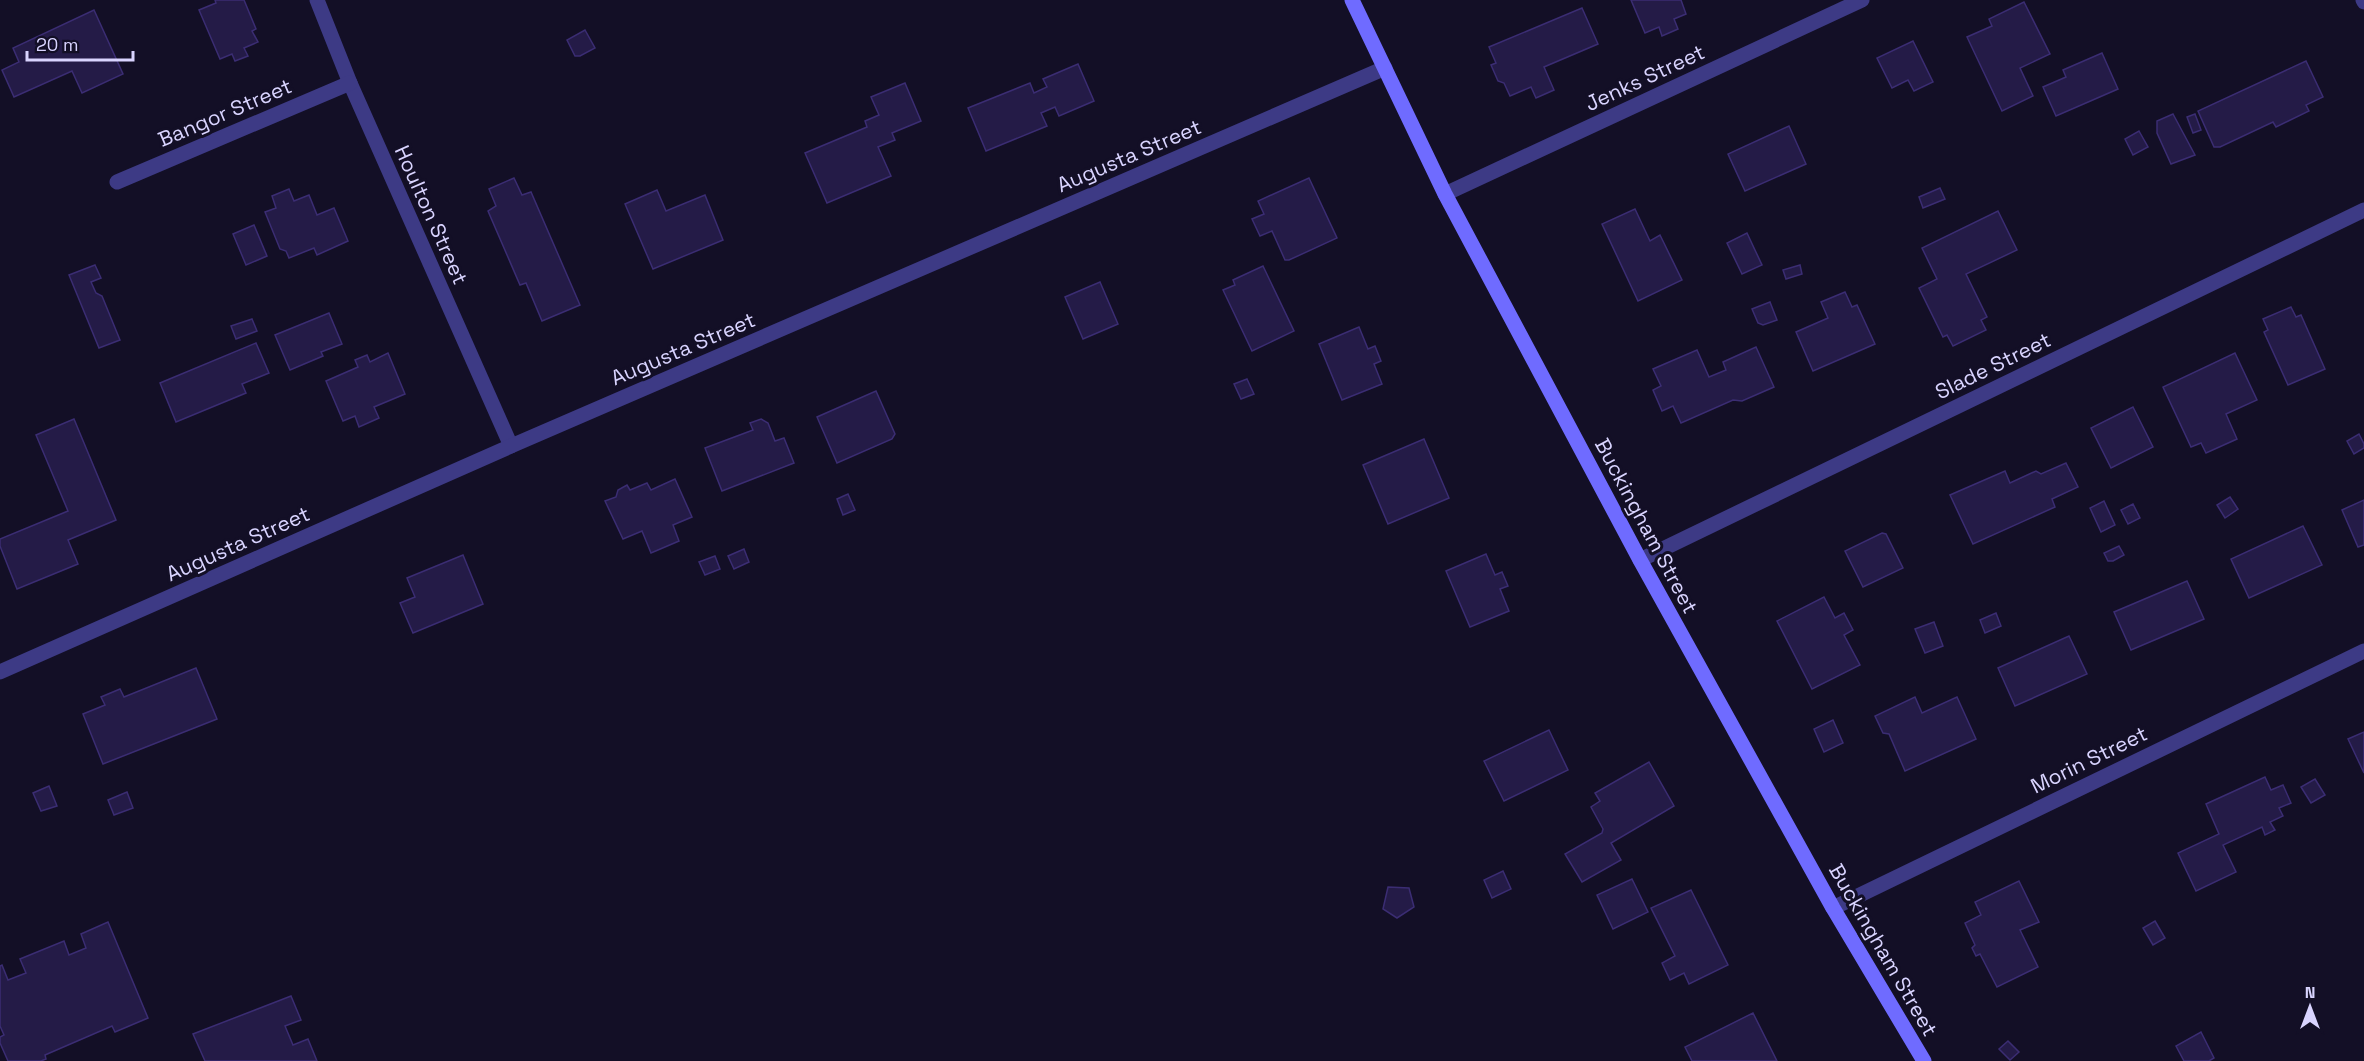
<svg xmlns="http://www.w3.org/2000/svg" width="2364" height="1061" viewBox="0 0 2364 1061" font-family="'Space Grotesk',sans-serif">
<rect width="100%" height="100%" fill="#130f26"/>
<g fill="#241b47" stroke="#3b2d73" stroke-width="1.5">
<polygon points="215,0 244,0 256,29 252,31 258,42 244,48 248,56 235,61 232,54 220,59 199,10 216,3"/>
<polygon points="1631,0 1681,0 1686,14 1674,19 1678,29 1662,36 1659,27 1645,33"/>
<polygon points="2024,2 2050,54 2020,68 2033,96 2002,111 1967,37 1992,26 1989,19"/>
<polygon points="1582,8 1598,44 1544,67 1554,90 1536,98 1531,87 1510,96 1504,83 1498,81 1491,65 1496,63 1489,47"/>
<polygon points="94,10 123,74 82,93 72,71 14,97 2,70 19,62 13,48"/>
<polygon points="585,30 595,48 580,56 575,56 567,40"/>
<polygon points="1913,41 1933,82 1914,91 1908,80 1892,88 1877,58"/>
<polygon points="2102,53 2118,89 2056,116 2043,87 2066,77 2063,70"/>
<polygon points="2306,61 2323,97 2306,105 2309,111 2276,127 2273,122 2220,147 2214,147 2198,111"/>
<polygon points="1078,64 1094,101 1059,116 1055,107 1041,113 1047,126 986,151 968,108 1030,83 1034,93 1047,87 1043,79"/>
<polygon points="905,83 921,121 892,133 895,140 878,147 891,176 827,203 805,153 867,127 865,121 879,115 871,97"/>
<polygon points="2173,114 2195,155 2171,164 2157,133 2157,121"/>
<polygon points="2195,114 2201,130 2193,133 2187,117"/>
<polygon points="1789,126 1806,164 1745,191 1728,154"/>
<polygon points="2139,131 2148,147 2133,155 2125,139"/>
<polygon points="514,178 522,195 531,192 580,305 542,321 526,283 520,285 488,211 496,206 489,189"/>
<polygon points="1309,178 1337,238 1289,260 1285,260 1272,231 1260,236 1252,219 1264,214 1258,201"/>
<polygon points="1940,188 1945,199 1923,208 1919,197"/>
<polygon points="289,189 294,201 309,195 317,215 334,208 348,241 317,255 314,248 289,258 286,251 280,249 265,212 276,208 272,196"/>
<polygon points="657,190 666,211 705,195 723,240 653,269 625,204"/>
<polygon points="1635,209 1650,241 1660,235 1682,280 1638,301 1602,224"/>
<polygon points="1998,211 2017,250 1966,274 1987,317 1981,320 1986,330 1953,346 1947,335 1943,337 1919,288 1937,279 1922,248"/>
<polygon points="254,225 267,256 246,265 233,234"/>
<polygon points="1747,233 1762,265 1742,274 1727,243"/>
<polygon points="95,265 101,278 91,282 96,293 102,296 120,340 99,348 69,275"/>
<polygon points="1800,265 1802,274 1786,279 1783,270"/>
<polygon points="1263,266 1294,331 1252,351 1223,290 1235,285 1233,280"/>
<polygon points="1100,282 1118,324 1083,339 1065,297"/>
<polygon points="1845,292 1852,307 1857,305 1875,344 1813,371 1796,332 1828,318 1821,302"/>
<polygon points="1770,302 1777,320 1763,325 1758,323 1752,309"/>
<polygon points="2291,307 2296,317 2301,315 2325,369 2288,385 2264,332 2268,330 2263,319"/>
<polygon points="329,313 342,344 321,352 323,356 290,370 275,335"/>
<polygon points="252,319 257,331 236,339 231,326"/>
<polygon points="1359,327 1368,349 1375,346 1381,361 1374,364 1382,384 1342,400 1319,344"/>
<polygon points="256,343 269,373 242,384 246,393 176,422 160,383"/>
<polygon points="1756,347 1774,387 1742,401 1733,400 1681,423 1673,406 1662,411 1653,390 1661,386 1653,369 1697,350 1709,377 1726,370 1723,362"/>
<polygon points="388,353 405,394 374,407 379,418 359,427 355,416 343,421 326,381 358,367 355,360 367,355 370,362"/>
<polygon points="2235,353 2257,400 2226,414 2237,439 2206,453 2201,443 2191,447 2163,387"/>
<polygon points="1247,379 1254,394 1241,399 1234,384"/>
<polygon points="876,391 895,434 892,439 837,463 817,417"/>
<polygon points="2133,407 2153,447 2111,468 2091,428"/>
<polygon points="74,419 116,520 68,540 78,564 17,589 0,546 0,539 68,511 36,435"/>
<polygon points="761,419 768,423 775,441 784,438 794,463 722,491 705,448 753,430 750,423"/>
<polygon points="2359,434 2364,444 2364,448 2354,454 2347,441"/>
<polygon points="1424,439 1449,498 1388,524 1363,465"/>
<polygon points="2066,463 2078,487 2052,499 2055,507 1973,544 1950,495 2005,471 2010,483 2036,471 2041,474"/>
<polygon points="675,479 692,517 673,525 679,541 651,553 642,531 623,539 605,501 616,497 618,490 627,485 630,490 647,483 651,490"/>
<polygon points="848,494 855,510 843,515 837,499"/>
<polygon points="2230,497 2238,509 2225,518 2217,505"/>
<polygon points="2364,500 2364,545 2358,547 2342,510"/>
<polygon points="2104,501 2115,525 2101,532 2090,508"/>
<polygon points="2133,504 2140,518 2128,524 2121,510"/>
<polygon points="2303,526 2322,565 2249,598 2231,559"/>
<polygon points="1882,533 1886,534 1903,568 1863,587 1845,551"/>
<polygon points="2119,546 2124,555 2113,561 2108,561 2104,553"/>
<polygon points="744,549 749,562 734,569 728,556"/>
<polygon points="1486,554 1495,575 1502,572 1508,586 1500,589 1509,611 1470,627 1446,571"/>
<polygon points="463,555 483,604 413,633 400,603 415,597 407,578"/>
<polygon points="715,556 720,569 705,575 699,562"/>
<polygon points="2187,581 2204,619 2131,650 2114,612"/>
<polygon points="1824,597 1835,618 1844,613 1853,630 1844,635 1860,665 1812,689 1777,621"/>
<polygon points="1996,613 2001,626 1985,633 1980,620"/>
<polygon points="1934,622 1943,646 1925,653 1915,629"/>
<polygon points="2069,636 2087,674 2015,706 1998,668"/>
<polygon points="196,668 217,719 103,764 83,714 105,705 101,697 120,689 124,697"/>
<polygon points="1915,697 1922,713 1957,697 1976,739 1905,771 1889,734 1883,733 1875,716"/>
<polygon points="1833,720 1843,743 1824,752 1814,729"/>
<polygon points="1549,730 1568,770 1504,801 1484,761"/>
<polygon points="2364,732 2364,773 2348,739"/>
<polygon points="1649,762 1674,806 1611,843 1621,860 1582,882 1565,854 1602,833 1603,829 1591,807 1600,801 1595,793"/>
<polygon points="2265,777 2271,790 2283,785 2291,803 2279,808 2283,816 2270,822 2275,830 2265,835 2262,827 2223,845 2236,872 2196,891 2178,853 2219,834 2206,804"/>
<polygon points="2315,779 2325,795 2311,803 2301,787"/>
<polygon points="49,786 57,806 41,811 33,793"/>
<polygon points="127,792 133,808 114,815 108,800"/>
<polygon points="1503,871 1511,889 1492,898 1484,880"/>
<polygon points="1632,879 1648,912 1613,929 1597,895"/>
<polygon points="2019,881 2039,922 2020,930 2038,967 1997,987 1980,954 1976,956 1972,948 1975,945 1965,923 1981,915 1975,902"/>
<polygon points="1388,887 1409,888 1414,907 1397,918 1383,909"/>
<polygon points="1691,890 1728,965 1689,984 1684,973 1670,980 1662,963 1675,956 1651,908"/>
<polygon points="2155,921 2165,938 2153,945 2143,928"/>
<polygon points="108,922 148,1018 115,1032 112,1026 45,1055 46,1059 41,1061 8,1061 0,1043 0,1037 4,1035 0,1026 0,966 2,965 8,980 26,973 20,959 64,941 69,955 86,948 81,934"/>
<polygon points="291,996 301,1020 285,1026 293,1045 308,1039 317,1061 205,1061 193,1034"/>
<polygon points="1753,1013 1777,1061 1692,1061 1685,1047"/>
<polygon points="2201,1032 2214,1058 2209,1061 2184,1061 2176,1046"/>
<polygon points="2008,1041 2019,1052 2010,1060 1999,1049"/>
</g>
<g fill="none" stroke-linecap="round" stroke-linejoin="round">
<g stroke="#3d3a85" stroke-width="15">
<polyline points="317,0 350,83 511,446"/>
<polyline points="2363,0 2364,2"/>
<polyline points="117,182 350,83"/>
<polyline points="1445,194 1862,0"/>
<polyline points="1640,560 2364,210"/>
<polyline points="0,672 511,446 1385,68"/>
<polyline points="1833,908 2364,651"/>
</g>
<polyline stroke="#6f6bff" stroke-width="15" points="1352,0 1445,194 1640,560 1833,908 1924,1061"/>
</g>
<g text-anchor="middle" stroke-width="6" stroke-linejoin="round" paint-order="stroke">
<g font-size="21" fill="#d9d4ff" stroke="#130f26">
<text transform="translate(1645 78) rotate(-25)" y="7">Jenks Street</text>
<text transform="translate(225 113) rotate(-23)" y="7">Bangor Street</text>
<text transform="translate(1129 156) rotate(-23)" y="7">Augusta Street</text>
<text transform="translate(431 215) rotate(66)" y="7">Houlton Street</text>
<text transform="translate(683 349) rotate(-23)" y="7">Augusta Street</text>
<text transform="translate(1993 366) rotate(-26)" y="7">Slade Street</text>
<text transform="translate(1646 526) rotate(62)" y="7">Buckingham Street</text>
<text transform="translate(238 544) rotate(-24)" y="7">Augusta Street</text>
<text transform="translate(2089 760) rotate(-26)" y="7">Morin Street</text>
<text transform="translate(1883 950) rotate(60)" y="7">Buckingham Street</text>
</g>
</g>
<g transform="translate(2310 1007)" stroke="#130f26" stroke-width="4.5" paint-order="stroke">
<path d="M0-4.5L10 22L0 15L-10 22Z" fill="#d9d4ff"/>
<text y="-9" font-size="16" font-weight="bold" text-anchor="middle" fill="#d9d4ff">N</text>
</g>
<path d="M27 51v9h106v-9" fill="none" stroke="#d9d4ff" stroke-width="3"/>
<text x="36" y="51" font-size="18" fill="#d9d4ff" stroke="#130f26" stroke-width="4.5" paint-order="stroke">20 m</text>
</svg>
